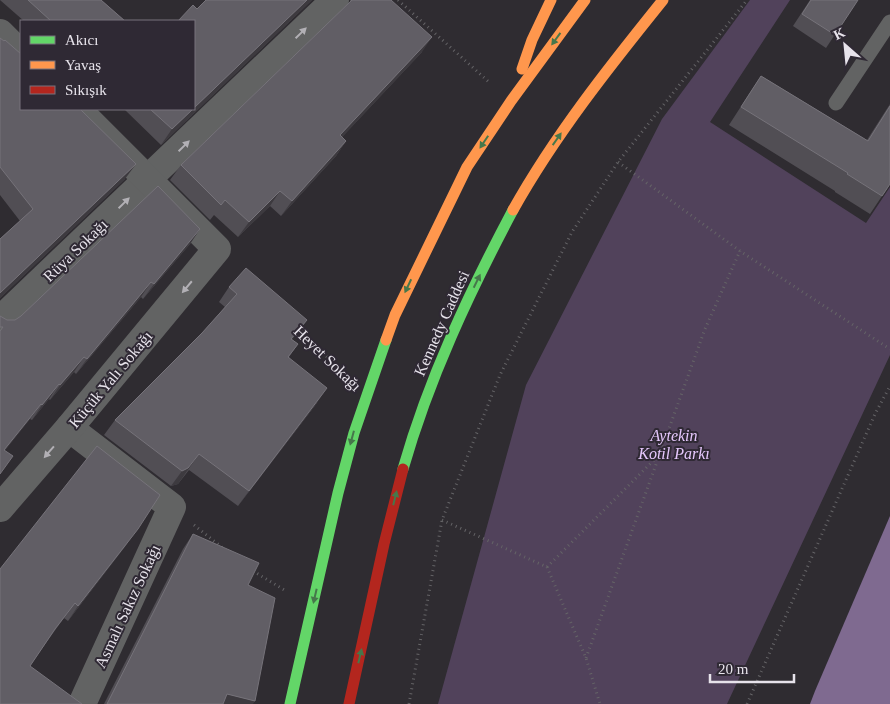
<svg xmlns="http://www.w3.org/2000/svg" width="890" height="704" viewBox="0 0 890 704" font-family="'Times New Roman',serif">
<rect width="100%" height="100%" fill="#2f2c31"/>
<polygon fill="#51425b" points="750,0 790,0 710,122 866,223 890,187 890,355 727,704 438,704 526,385 662,119"/>
<polygon fill="#7f6a90" points="890,516 890,704 810,704 815,691"/>
<g fill="none" stroke-linecap="round" stroke-linejoin="round">
<g stroke="#656467" stroke-width="3" stroke-dasharray="1 4" stroke-linecap="butt">
<polyline points="398,0 490,83"/>
<polyline points="618,162 740,251 890,349"/>
<polyline points="298,328 345,375"/>
<polyline points="442,520 547,567 586,658 600,704"/>
<polyline points="194,525 224,549"/>
<polyline points="547,567 658,456"/>
<polyline points="253,571 286,591"/>
<polyline points="586,658 705,329 740,251"/>
<polyline points="409,704 442,520 500,375 572,232 618,162 747,0"/>
<polyline points="747,704 875,414 890,386"/>
</g>
<polyline stroke="#626363" stroke-width="15" points="836,103 890,22"/>
<g stroke="#626363" stroke-width="28">
<polyline points="0,33 21,54"/>
<polyline points="0,320 335,0"/>
<polyline points="69,428 172,507 82,704"/>
<polyline points="0,508 69,428 217,249 77,109"/>
</g>
<g stroke="#63d668" stroke-width="11">
<path d="M403,469C429,378 469,293 513,210"/>
<polyline points="290,704 338,493 354,433 386,340"/>
</g>
<g stroke="#ff974d" stroke-width="11">
<polyline points="522,69 532,40 551,0"/>
<path d="M513,210C555,135 609,67 663,0"/>
<polyline points="386,340 395,315 467,167 511,101 585,0"/>
</g>
<polyline stroke="#b3261e" stroke-width="11" points="349,704 384,544 403,469"/>
</g>
<g fill="#514e54">
<polygon points="0,0 101,0 125,21 24,21"/>
<polygon points="206,0 312,0 161,145 124,109 194,109 197,9"/>
<polygon points="350,0 391,0 422,52 342,137 346,141 336,156 281,216 270,206 238,237 214,215 210,220 170,180 181,165 350,2"/>
<polygon points="810,0 858,0 826,48 793,26"/>
<polygon points="0,38 125,179 0,298 0,239 20,221 0,195"/>
<polygon points="761,76 867,140 890,104 890,184 870,214 835,192 835,191 729,125 749,94"/>
<polygon points="200,229 190,244 143,299 141,297 76,374 74,372 50,400 49,399 32,420 30,419 5,450 0,474 7,320 15,320"/>
<polygon points="229,287 307,320 292,339 298,344 289,357 317,403 238,506 189,470 178,484 171,486 104,435 115,420 202,333 225,307 219,302"/>
<polygon points="193,534 248,585 253,704 104,704 183,549"/>
<polygon points="127,544 68,621 64,618 48,640 30,666 0,704 0,569"/>
</g>
<g fill="#3d3a3f">
<polygon points="307,0 312,0 161,145 172,129"/>
<polygon points="432,37 422,52 330,150 340,135"/>
<polygon points="346,141 336,156 281,216 292,201"/>
<polygon points="136,164 125,179 0,298 0,293"/>
<polygon points="280,191 270,206 238,237 249,222"/>
<polygon points="200,229 190,244 143,299 154,284"/>
<polygon points="151,282 141,297 76,374 87,359"/>
<polygon points="307,320 296,335 281,354 291,339"/>
<polygon points="84,357 74,372 50,400 60,385"/>
<polygon points="59,384 49,399 32,420 42,405"/>
<polygon points="327,388 317,403 238,506 249,491"/>
<polygon points="41,404 30,419 0,457 4,450"/>
<polygon points="199,454 178,484 171,486 182,471"/>
<polygon points="138,529 127,544 68,621 78,606"/>
<polygon points="75,603 64,618 44,644 55,629"/>
<polygon points="227,694 255,701 253,704 220,704"/>
</g>
<g fill="#615e65" stroke="#76737a">
<polygon points="28,0 101,0 125,21 51,21"/>
<polygon points="206,0 307,0 194,108 194,21 178,21 193,5 197,9"/>
<polygon points="352,0 391,0 432,37 340,135 346,141 292,201 280,191 249,222 225,200 221,205 181,165"/>
<polygon points="811,0 858,0 835,35 802,14"/>
<polygon points="0,38 4,41 5,40 21,54 21,109 80,109 136,164 0,293 0,239 33,209 0,167"/>
<polygon points="761,76 868,141 890,106 890,184 882,196 847,174 848,173 741,107"/>
<polygon points="150,109 193,109 172,129"/>
<polygon points="158,186 200,229 154,284 151,282 87,359 84,357 60,385 59,384 42,405 41,404 4,450 13,456 0,474 0,331 3,327 0,327 0,316 7,320 15,320 21,316"/>
<polygon points="246,268 307,320 291,339 298,344 288,357 327,388 249,491 199,454 188,468 182,471 115,420 202,333 237,294 229,287"/>
<polygon points="97,446 160,495 138,529 78,606 75,603 55,629 30,666 82,704 0,704 0,569"/>
<polygon points="193,534 259,563 248,585 275,598 255,701 227,694 223,704 107,704"/>
</g>
<defs><path id="oneway-solid" d="M-6-.8H1V-3.2L6.5 0L1 3.2V.8H-6Z" transform="scale(1.25)"/></defs>
<g fill="#b2b0b5">
<use href="#oneway-solid" transform="translate(301 33) rotate(-44)"/>
<use href="#oneway-solid" transform="translate(184 146) rotate(-44)"/>
<use href="#oneway-solid" transform="translate(124 203) rotate(-44)"/>
<use href="#oneway-solid" transform="translate(187 287) rotate(130)"/>
<use href="#oneway-solid" transform="translate(49 452) rotate(131)"/>
</g>
<g fill="#46774b">
<use href="#oneway-solid" transform="translate(556 39) rotate(126)"/>
<use href="#oneway-solid" transform="translate(557 139) rotate(-55)"/>
<use href="#oneway-solid" transform="translate(484 142) rotate(124)"/>
<use href="#oneway-solid" transform="translate(477 281) rotate(-64)"/>
<use href="#oneway-solid" transform="translate(408 286) rotate(115)"/>
<use href="#oneway-solid" transform="translate(352 438) rotate(105)"/>
<use href="#oneway-solid" transform="translate(395 498) rotate(-76)"/>
<use href="#oneway-solid" transform="translate(315 596) rotate(103)"/>
<use href="#oneway-solid" transform="translate(360 656) rotate(-77)"/>
</g>
<g text-anchor="middle" stroke-width="4" stroke-linejoin="round" paint-order="stroke">
<g font-size="16" fill="#e7e3eb" stroke="#2f2934">
<text transform="translate(75 250) rotate(-44)" y="6">Rüya Sokağı</text>
<text transform="translate(441 323) rotate(-66)" y="6">Kennedy Caddesi</text>
<text transform="translate(328 358) rotate(44)" y="6">Heyet Sokağı</text>
<text transform="translate(110 379) rotate(-50)" y="6">Küçük Yalı Sokağı</text>
<text transform="translate(127 606) rotate(-65)" y="6">Asmalı Sakız Sokağı</text>
</g>
<g font-size="16" font-style="italic" fill="#e5c7fc" stroke="#2f2934">
<text x="674" y="441">Aytekin<tspan x="674" dy="18">Kotil Parkı</tspan></text>
</g>
</g>
<rect x="20" y="20" width="175" height="90" fill="#2f2934" stroke="#79737d"/>
<rect x="30" y="36" width="25" height="8" fill="#63d668" stroke="#79737d"/>
<text x="65" y="45" font-size="15" fill="#e7e3eb">Akıcı</text>
<rect x="30" y="61" width="25" height="8" fill="#ff974d" stroke="#79737d"/>
<text x="65" y="70" font-size="15" fill="#e7e3eb">Yavaş</text>
<rect x="30" y="86" width="25" height="8" fill="#b3261e" stroke="#79737d"/>
<text x="65" y="95" font-size="15" fill="#e7e3eb">Sıkışık</text>
<g transform="translate(845 45) rotate(333)" stroke="#2f2934" stroke-width="4" paint-order="stroke">
<path d="M0-4L9 19L0 12L-9 19Z" fill="#e7e3eb"/>
<text y="-8" font-size="14" font-weight="bold" text-anchor="middle" fill="#e7e3eb">K</text>
</g>
<path d="M710 674v8h84v-8" fill="none" stroke="#e7e3eb" stroke-width="2.5"/>
<text x="718" y="674" font-size="15" fill="#e7e3eb" stroke="#2f2934" stroke-width="4" paint-order="stroke">20 m</text>
</svg>
